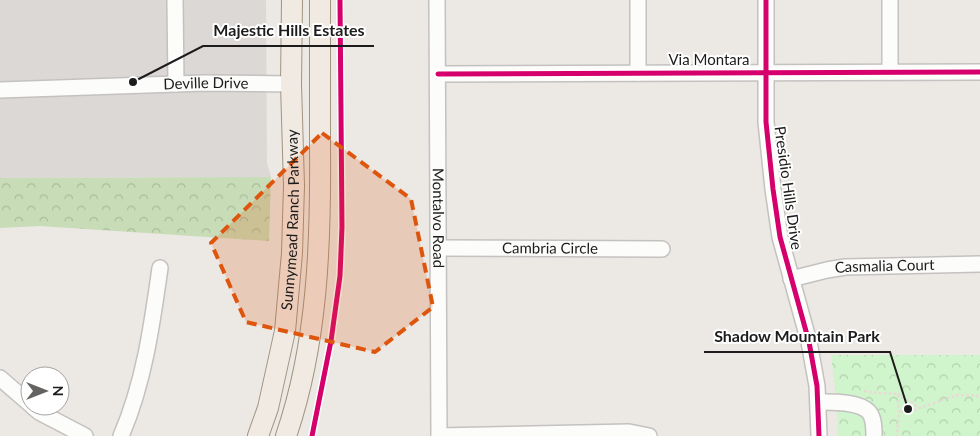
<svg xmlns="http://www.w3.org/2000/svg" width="980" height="436" viewBox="0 0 980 436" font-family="Lato,sans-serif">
<defs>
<pattern id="forest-crowns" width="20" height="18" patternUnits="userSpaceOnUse" patternTransform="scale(1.25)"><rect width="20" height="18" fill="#c7dcb7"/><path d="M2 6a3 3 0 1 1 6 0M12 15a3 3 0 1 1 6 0" fill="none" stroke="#aabc9d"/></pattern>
<pattern id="park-crowns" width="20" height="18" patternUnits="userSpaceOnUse" patternTransform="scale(1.25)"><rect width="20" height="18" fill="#d0f4cc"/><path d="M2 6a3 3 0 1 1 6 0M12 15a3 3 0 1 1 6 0" fill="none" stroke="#b2d1af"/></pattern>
</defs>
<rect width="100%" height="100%" fill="#ece8e4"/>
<polygon fill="#dbd8d6" points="0,0 266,0 267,163 271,177 0,178"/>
<polygon fill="url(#forest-crowns)" points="271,177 269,241 40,226 0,228 0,178"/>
<path fill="url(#park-crowns)" d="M831,355H980V436H837C839,409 834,382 831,355Z"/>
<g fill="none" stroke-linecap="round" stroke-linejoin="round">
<g stroke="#c4c2c0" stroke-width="18">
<g id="minor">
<polyline points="175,0 176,84"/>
<path id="s1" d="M437,0L439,436"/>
<polyline points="766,0 766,122 773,189 780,237 809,342 817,386 819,436"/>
<polyline points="890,0 890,72"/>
<polyline points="638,73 638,0"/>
<polyline points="438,74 980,72"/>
<path id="s2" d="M0,90L205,83L291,84"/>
<path id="s3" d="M439,248L662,249"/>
<path id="s4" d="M791,279L827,270L845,267L980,264"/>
<polyline points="0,378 30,404"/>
<path d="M818,402C832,402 859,401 869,412C874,418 874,428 874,436"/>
<polyline points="32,406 39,412 85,436"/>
<path d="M121,436C144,383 152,325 160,268"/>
<polyline points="439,436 629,432 649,436"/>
</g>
</g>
<g stroke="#a29481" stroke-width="22">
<g id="major">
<path id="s5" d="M258,436L268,408L285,331L292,253L294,186L291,84L292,0"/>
<path d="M286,436C318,343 321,242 320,144C320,96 320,48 320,0"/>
</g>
</g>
<g stroke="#ebd8d6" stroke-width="2.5" stroke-dasharray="2.5 2.5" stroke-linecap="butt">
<polyline points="864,391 879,393 898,394 899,412 897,436"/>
<polyline points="898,394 920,408"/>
<polyline points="899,412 911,411 957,395 980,396"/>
</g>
<use href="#minor" stroke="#fcfcfb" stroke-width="15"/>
<use href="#major" stroke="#f0eae3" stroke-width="20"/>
<g stroke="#fff" stroke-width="8">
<g id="cycleway">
<polyline points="766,0 766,122 773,189 780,237 809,342 817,386 819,436"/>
<polyline points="438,74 980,72"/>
<polyline points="312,436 331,341 340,276 342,227 340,0"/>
</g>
</g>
<use href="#cycleway" stroke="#d6006c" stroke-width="5"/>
</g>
<path fill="#de560d" fill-opacity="0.2" stroke="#de560d" stroke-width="4" stroke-dasharray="10 6" stroke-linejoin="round" d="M322,133L411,199L433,307L375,352L246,322L211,243Z"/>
<g text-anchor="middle" stroke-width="4" stroke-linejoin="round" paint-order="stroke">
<g font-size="15" fill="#1c1c1c" stroke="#fff">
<text x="709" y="65">Via Montara</text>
<text dy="5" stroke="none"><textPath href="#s2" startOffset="206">Deville Drive</textPath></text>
<text transform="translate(788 188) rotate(82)" y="5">Presidio Hills Drive</text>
<text dy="5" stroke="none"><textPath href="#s1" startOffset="218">Montalvo Road</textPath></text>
<text dy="5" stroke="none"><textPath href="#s5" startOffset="220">Sunnymead Ranch Parkway</textPath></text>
<text dy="5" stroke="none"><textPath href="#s3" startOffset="111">Cambria Circle</textPath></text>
<text dy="5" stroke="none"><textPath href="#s4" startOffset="95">Casmalia Court</textPath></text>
</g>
</g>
<path fill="none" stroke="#1c1c1c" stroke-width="2" d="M133 82L203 46H374M908 409L890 352H704"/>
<g fill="#1c1c1c" stroke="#fff" stroke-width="2">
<circle cx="133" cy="82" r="5"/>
<circle cx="908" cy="409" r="5"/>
</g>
<g font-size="16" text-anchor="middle" font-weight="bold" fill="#1c1c1c" stroke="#fff" stroke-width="4" stroke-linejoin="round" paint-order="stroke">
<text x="289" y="36">Majestic Hills Estates</text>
<text x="797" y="342">Shadow Mountain Park</text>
</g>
<g transform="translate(45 391) rotate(90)"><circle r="24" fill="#ffffff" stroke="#a4a4a4"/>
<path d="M0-4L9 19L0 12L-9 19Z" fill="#656362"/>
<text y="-8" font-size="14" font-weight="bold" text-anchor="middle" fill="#1c1c1c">N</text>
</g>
</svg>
